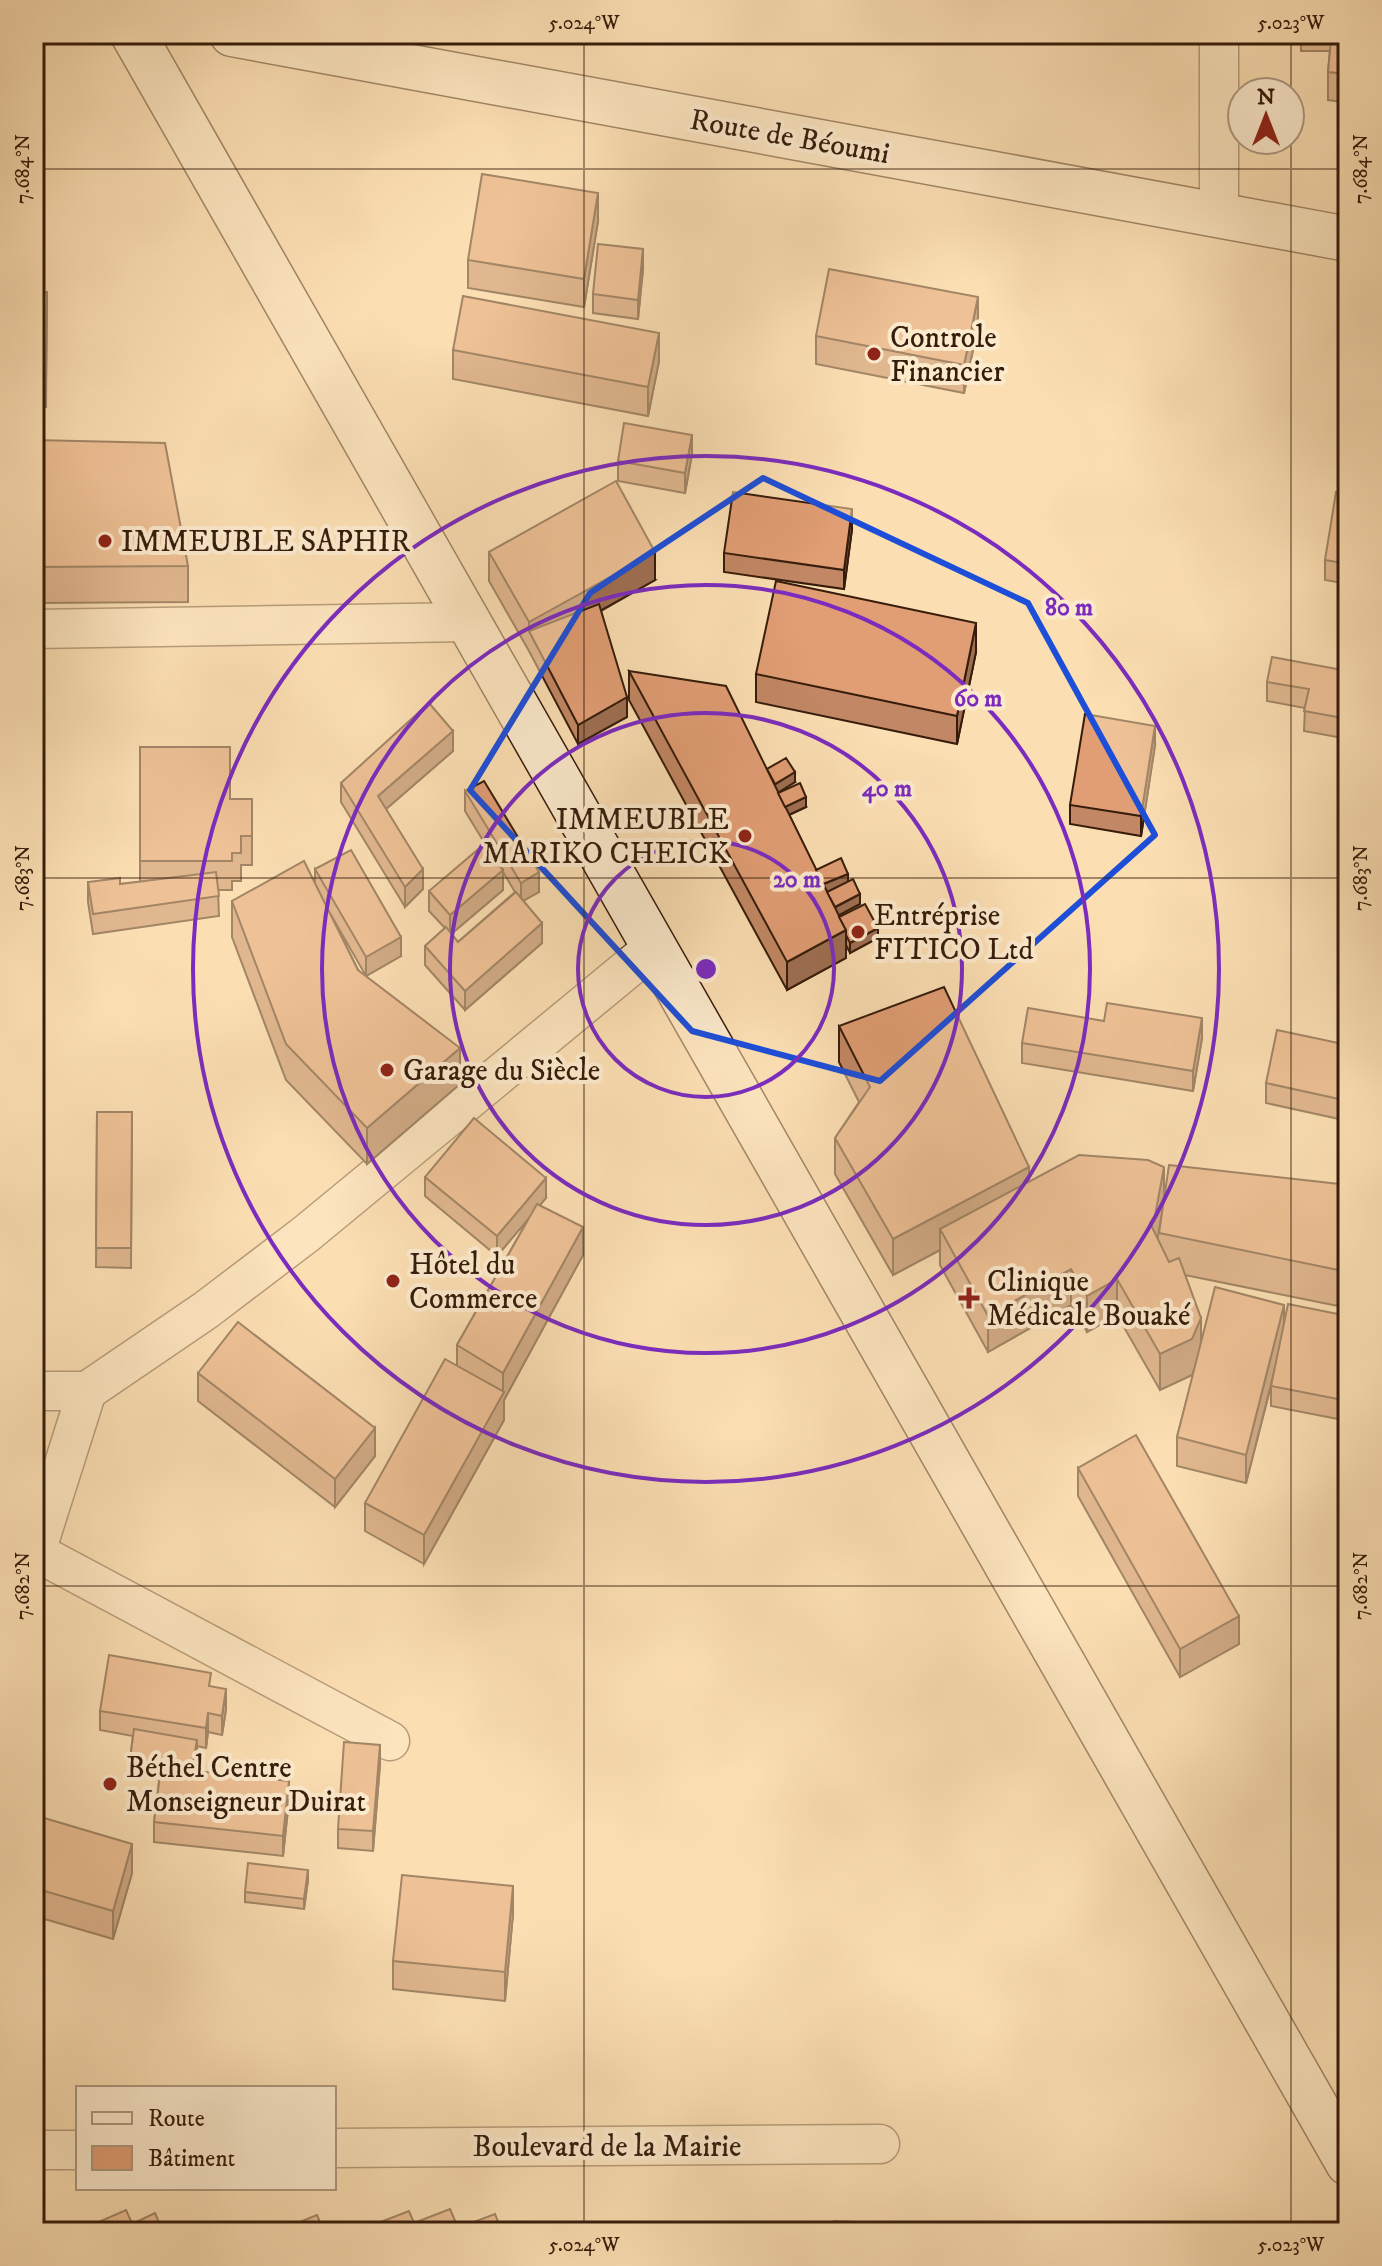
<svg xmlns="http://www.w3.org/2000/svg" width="1382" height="2266" viewBox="0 0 1382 2266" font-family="'IM FELL DW Pica',serif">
<rect width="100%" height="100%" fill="#fbdeb2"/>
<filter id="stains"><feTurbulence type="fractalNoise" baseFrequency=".0025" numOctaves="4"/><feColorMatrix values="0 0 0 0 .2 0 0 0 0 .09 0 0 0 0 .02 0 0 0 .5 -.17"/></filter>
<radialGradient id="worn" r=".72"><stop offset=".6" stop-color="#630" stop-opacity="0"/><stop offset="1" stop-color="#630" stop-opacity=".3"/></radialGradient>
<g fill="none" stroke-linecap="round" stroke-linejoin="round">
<g stroke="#674c35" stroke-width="41">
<g id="street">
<polyline points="1219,215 1219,34"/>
<polyline points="34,629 468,622"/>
<polyline points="34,1391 87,1391"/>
<polyline points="36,1552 390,1741"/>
<polyline points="34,1558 87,1391 206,1310 306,1234 654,947"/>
<polyline points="334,2148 880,2144"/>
<polyline points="34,2150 78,2150"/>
</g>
</g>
<g stroke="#361c0b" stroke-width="47">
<g id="secondary">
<polyline points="133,34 1348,2163"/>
<polyline points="232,34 1348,239"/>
</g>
</g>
<use href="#street" stroke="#fceacd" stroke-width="38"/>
<use href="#secondary" stroke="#fceacd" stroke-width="44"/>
</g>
<g fill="#c28764" stroke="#361c0b" stroke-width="2" fill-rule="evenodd">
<polygon points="1301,34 1348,34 1348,138 1342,138 1343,102 1328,100 1328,72 1330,51 1301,51"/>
<polygon points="598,221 584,307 468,288 468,260"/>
<polygon points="643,269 638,319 593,313 593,294"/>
<polygon points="34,292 47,292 46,407 34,407"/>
<polygon points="978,326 964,393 816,364 816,336"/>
<polygon points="453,350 659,361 648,416 453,379"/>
<polygon points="34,440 188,566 188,602 34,603"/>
<polygon points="692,454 685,493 618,481 618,461"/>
<polygon points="1348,495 1348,584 1325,580 1325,560"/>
<polygon points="852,529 844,589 724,572 724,553"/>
<polygon points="489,552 655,580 601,611 627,717 578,744 529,651 489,581"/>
<polygon points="976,652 957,744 756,702 756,674"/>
<polygon points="629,671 767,769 795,782 778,792 806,807 789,815 816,870 848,882 860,904 838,915 839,917 878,938 850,953 846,945 846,958 787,990 629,700"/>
<polygon points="1348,671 1348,739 1304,731 1305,708 1267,701 1267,682"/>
<polygon points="1155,745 1141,836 1070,824 1070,805"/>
<polygon points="140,747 230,799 252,799 252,865 241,865 241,881 232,881 232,890 218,890 219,916 93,934 88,902 88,882 120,884 140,882"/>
<polygon points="453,751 386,809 423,889 405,907 341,802 341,783"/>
<path d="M465,791L539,892L523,901L542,943L465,1010L425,965V946L445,928L429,911V891L498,865L465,811ZM503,872L515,892L458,942L451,934L503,890Z"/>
<polygon points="315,869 401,956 366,976 331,915 358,970 460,1084 367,1164 286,1080 232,937 232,901 315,884"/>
<polygon points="839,1026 1029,1182 1164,1197 1348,1185 1348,1308 1185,1275 1201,1341 1284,1322 1348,1316 1348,1421 1271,1406 1271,1386 1273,1378 1246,1483 1177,1466 1177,1437 1194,1372 1192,1375 1160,1390 1117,1315 1087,1332 1071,1305 988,1352 940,1265 940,1250 893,1275 835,1174 835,1138 859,1102 839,1062"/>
<polygon points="1202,1038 1193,1091 1022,1063 1022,1043"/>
<polygon points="1348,1045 1348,1121 1266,1103 1266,1083"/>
<polygon points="97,1112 132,1112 131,1268 96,1267"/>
<polygon points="425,1177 546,1198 539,1206 583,1255 504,1400 504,1420 424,1564 365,1531 365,1503 457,1366 457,1345 529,1218 497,1256 425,1196"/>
<polygon points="198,1373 375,1456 335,1507 198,1401"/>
<polygon points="1078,1468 1239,1644 1180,1677 1078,1496"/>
<polygon points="1348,1603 1348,1691 1338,1689 1338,1661"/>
<polygon points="211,1687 226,1709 222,1735 208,1732 206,1748 197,1746 193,1770 289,1800 283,1856 154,1842 154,1822 160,1774 130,1769 130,1759 133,1736 100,1730 100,1711"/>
<polygon points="380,1764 373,1851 338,1848 338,1829"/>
<polygon points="34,1815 132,1873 113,1939 34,1916"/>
<polygon points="308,1880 304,1909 245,1902 245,1892"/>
<polygon points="513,1914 505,2001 393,1989 393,1961"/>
</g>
<g fill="#9e6e51" stroke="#361c0b" stroke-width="2">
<polygon points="598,193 598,221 584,307 584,279"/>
<polygon points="643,249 643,269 638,319 638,300"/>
<polygon points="978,297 978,326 964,393 964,365"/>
<polygon points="659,333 659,361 648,416 648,387"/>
<polygon points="692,435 692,454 685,493 685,473"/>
<polygon points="852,509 852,529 844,589 844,570"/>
<polygon points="655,552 655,580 537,646 529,631 529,622"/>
<polygon points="976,623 976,652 957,744 957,716"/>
<polygon points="627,697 627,717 578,744 578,725"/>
<polygon points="1155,726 1155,745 1141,836 1141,816"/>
<polygon points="453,731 453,751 378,816 378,796"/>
<polygon points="795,772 795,782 771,797 771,787"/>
<polygon points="806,797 806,807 780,819 780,809"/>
<polygon points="423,869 423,889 405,907 405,887"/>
<polygon points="503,870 503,890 450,935 450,915"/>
<polygon points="539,872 539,892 521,902 521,883"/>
<polygon points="848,874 848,884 817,897 817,887"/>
<polygon points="860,894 860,904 832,919 832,909"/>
<polygon points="542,923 542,943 465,1010 465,991"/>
<polygon points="878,928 878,938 850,953 850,943"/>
<polygon points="846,930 846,958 787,990 787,962"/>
<polygon points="401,937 401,956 366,976 366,957"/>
<polygon points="1202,1018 1202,1038 1193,1091 1193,1071"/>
<polygon points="460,1048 460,1084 367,1164 367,1128"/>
<polygon points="1029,1167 1029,1203 940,1229 940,1250 893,1275 893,1239"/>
<polygon points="1164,1167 1164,1203 1155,1252 1150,1223"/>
<polygon points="546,1178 546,1198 497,1256 497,1236"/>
<polygon points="583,1227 583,1255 504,1400 504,1420 424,1564 424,1535 503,1393 503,1373"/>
<polygon points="1071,1269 1071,1305 988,1352 988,1316"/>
<polygon points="1117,1279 1117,1315 1087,1332 1087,1296"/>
<polygon points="1284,1305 1284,1333 1246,1483 1246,1455"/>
<polygon points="1201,1318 1201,1354 1192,1375 1160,1390 1160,1354"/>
<polygon points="375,1428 375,1456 335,1507 335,1479"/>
<polygon points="1239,1616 1239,1644 1180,1677 1180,1649"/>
<polygon points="226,1689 226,1709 222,1735 222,1716"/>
<polygon points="208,1713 208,1732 206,1748 206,1728"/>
<polygon points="197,1740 197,1750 192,1779 192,1769"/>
<polygon points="380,1745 380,1764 373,1851 373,1831"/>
<polygon points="289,1781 289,1800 283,1856 283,1836"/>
<polygon points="132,1844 132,1873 113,1939 113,1911"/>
<polygon points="308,1870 308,1880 304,1909 304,1899"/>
<polygon points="513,1886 513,1914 505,2001 505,1972"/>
</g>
<g fill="#e19d74" stroke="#361c0b" stroke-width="2">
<polygon points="1331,39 1348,41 1348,110 1342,109 1345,74 1328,72"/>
<polygon points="482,174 598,193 584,279 468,260"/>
<polygon points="598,244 643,249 638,300 593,294"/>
<polygon points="829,269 978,297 964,365 816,336"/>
<polygon points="34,292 47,292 46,379 34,379"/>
<polygon points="463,296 659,333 648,387 453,350"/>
<polygon points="624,423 692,435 685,473 618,461"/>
<polygon points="34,440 165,443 188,566 34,567"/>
<polygon points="616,481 655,552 529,622 489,552"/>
<polygon points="733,492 852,509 844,570 724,553"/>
<polygon points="1336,492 1348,495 1348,564 1325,560"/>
<polygon points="776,581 976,623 957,716 756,674"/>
<polygon points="599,604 627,697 578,725 529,631"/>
<polygon points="1272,657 1348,671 1348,719 1304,711 1309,689 1267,682"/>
<polygon points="629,671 726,686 846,930 787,962"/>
<polygon points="429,703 453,731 378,796 423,869 405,887 341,783"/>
<polygon points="1085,714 1155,726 1141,816 1070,805"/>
<polygon points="140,747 230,747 230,799 252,799 252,836 241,836 241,853 232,853 232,861 140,861"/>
<polygon points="786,758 795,772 775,784 767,769"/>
<polygon points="484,781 539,872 521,883 465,791"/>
<polygon points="800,783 806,797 785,807 778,793"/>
<polygon points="482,846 503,870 450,915 429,891"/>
<polygon points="351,850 401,937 366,957 315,869"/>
<polygon points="841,858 848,874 823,884 816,870"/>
<polygon points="304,861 358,970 460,1048 367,1128 286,1044 232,901"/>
<polygon points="216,872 219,896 93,914 88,882 120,878 120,884"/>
<polygon points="853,879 860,894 835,907 827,892"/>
<polygon points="516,892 542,923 465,991 425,946 446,927 458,942"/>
<polygon points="865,904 878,928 850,943 846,935 846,930 839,917"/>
<polygon points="944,987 1029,1167 893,1239 835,1138 870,1087 839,1026"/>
<polygon points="1107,1003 1202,1018 1193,1071 1022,1043 1028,1008 1104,1021"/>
<polygon points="1277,1030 1348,1045 1348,1101 1266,1083"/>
<polygon points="97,1112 132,1112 131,1248 96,1248"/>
<polygon points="474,1118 546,1178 497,1236 425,1177"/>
<polygon points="1079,1155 1148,1160 1164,1167 1155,1216 1150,1223 1169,1262 1179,1258 1201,1318 1192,1339 1160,1354 1117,1279 1087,1296 1071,1269 988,1316 940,1229"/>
<polygon points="1169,1165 1348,1185 1348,1272 1159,1233"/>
<polygon points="537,1204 583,1227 503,1373 457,1345"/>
<polygon points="1215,1287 1284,1305 1246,1455 1177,1437"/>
<polygon points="1288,1304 1348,1316 1348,1401 1271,1386"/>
<polygon points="238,1322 375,1428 335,1479 198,1373"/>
<polygon points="445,1359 504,1392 424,1535 365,1503"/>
<polygon points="1136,1435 1239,1616 1180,1649 1078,1468"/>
<polygon points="1348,1603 1348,1662 1338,1661"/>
<polygon points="109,1655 211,1673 209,1686 226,1689 222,1716 208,1713 206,1728 100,1711"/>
<polygon points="134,1729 197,1740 192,1769 130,1759"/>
<polygon points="344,1742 380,1745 373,1831 338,1829"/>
<polygon points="161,1767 289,1781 283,1836 154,1822"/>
<polygon points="34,1815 132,1844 113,1911 34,1888"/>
<polygon points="248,1863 308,1870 304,1899 245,1892"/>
<polygon points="402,1875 513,1886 505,1972 393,1961"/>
<polygon points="450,2209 458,2228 495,2214 502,2232 372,2232 370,2226 409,2211 414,2223"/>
<polygon points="126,2210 136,2232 76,2232"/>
<polygon points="155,2213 163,2232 138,2232 134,2223"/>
<polygon points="317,2215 324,2232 275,2232"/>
<polygon points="834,2221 878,2223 878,2232 833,2232"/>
<polygon points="622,2224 625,2232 603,2232"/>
</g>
<path d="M0 0H1382V2266H0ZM763,478L1028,603L1155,835L880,1081L692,1031L470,790L590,593Z" fill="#fbdeb2" fill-opacity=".55" fill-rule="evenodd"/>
<path fill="none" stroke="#1d4ed8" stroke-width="6" stroke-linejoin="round" d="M763,478L1028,603L1155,835L880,1081L692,1031L470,790L590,593Z"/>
<path fill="none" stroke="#361c0b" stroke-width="2" stroke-opacity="0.45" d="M584,34V2232M1291,34V2232M34,169H1348M34,878H1348M34,1586H1348"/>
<g fill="none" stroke="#7b2cbf" stroke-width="4">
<circle cx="706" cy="969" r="128"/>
<circle cx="706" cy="969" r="256"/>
<circle cx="706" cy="969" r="384"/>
<circle cx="706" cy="969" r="513"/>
</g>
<g fill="#8f2418" stroke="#fceacd" stroke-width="3">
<circle cx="874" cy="354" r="8"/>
<circle cx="105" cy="541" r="8"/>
<circle cx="745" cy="836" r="8"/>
<circle cx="858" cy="932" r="8"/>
<circle cx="387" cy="1070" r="8"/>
<circle cx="393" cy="1281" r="8"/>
<path d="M965 1286h8v8h8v8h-8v8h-8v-8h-8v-8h8z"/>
<circle cx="110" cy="1784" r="8"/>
</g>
<g text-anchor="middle" stroke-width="8" stroke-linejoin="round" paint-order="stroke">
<g font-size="30" fill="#361c0b" stroke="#fceacd">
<text transform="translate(790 136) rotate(10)" y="10">Route de Béoumi</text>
<text x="607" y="2156">Boulevard de la Mairie</text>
</g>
<g font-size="30" fill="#361c0b" stroke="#fceacd" text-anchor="start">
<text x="890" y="347">Controle<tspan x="890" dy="34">Financier</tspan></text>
<text x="121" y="551">IMMEUBLE SAPHIR</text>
<text x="729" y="829" text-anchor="end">IMMEUBLE<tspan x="729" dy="34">MARIKO CHEICK</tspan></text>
<text x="874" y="925">Entréprise<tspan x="874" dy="34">FITICO Ltd</tspan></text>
<text x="403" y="1080">Garage du Siècle</text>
<text x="409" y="1274">Hôtel du<tspan x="409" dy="34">Commerce</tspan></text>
<text x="987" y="1291">Clinique<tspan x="987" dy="34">Médicale Bouaké</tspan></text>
<text x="126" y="1777">Béthel Centre<tspan x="126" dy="34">Monseigneur Duirat</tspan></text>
</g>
</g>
<circle cx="706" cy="969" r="12" fill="#7b2cbf" stroke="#fceacd" stroke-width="4"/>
<g font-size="24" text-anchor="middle" font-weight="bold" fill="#7b2cbf" stroke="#fceacd" stroke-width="8" stroke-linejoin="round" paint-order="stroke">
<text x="1069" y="615">80 m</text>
<text x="978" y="706">60 m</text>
<text x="887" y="796">40 m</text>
<text x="797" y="887">20 m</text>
</g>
<rect width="1382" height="2266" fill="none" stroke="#fbdeb2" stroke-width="88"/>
<rect x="76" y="2086" width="260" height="104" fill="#fceacd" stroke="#ad987f" stroke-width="2"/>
<rect x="92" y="2112" width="40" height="12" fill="#fceacd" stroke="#ad987f" stroke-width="2"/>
<text x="148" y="2126" font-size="24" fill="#361c0b">Route</text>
<rect x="92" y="2146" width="40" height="24" fill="#e19d74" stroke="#ad987f" stroke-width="2"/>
<text x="148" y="2166" font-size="24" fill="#361c0b">Bâtiment</text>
<g transform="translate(1266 116)"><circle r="38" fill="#fceacd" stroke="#ad987f" stroke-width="2"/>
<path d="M0-6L14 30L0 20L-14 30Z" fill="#8f2418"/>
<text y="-12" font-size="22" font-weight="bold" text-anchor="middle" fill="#361c0b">N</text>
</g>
<rect x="44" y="44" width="1294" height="2178" fill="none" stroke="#361c0b" stroke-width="3"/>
<g font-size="20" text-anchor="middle" fill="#361c0b">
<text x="584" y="29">5.024°W</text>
<text x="1291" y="29">5.023°W</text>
<text transform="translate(22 169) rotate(-90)" y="7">7.684°N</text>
<text transform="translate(1360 169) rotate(-90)" y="7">7.684°N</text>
<text transform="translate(22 878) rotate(-90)" y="7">7.683°N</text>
<text transform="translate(1360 878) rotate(-90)" y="7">7.683°N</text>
<text transform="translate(22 1586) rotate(-90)" y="7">7.682°N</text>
<text transform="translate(1360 1586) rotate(-90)" y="7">7.682°N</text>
<text x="584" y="2251">5.024°W</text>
<text x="1291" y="2251">5.023°W</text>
</g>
<rect width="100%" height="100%" filter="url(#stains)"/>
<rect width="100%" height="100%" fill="url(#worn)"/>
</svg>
